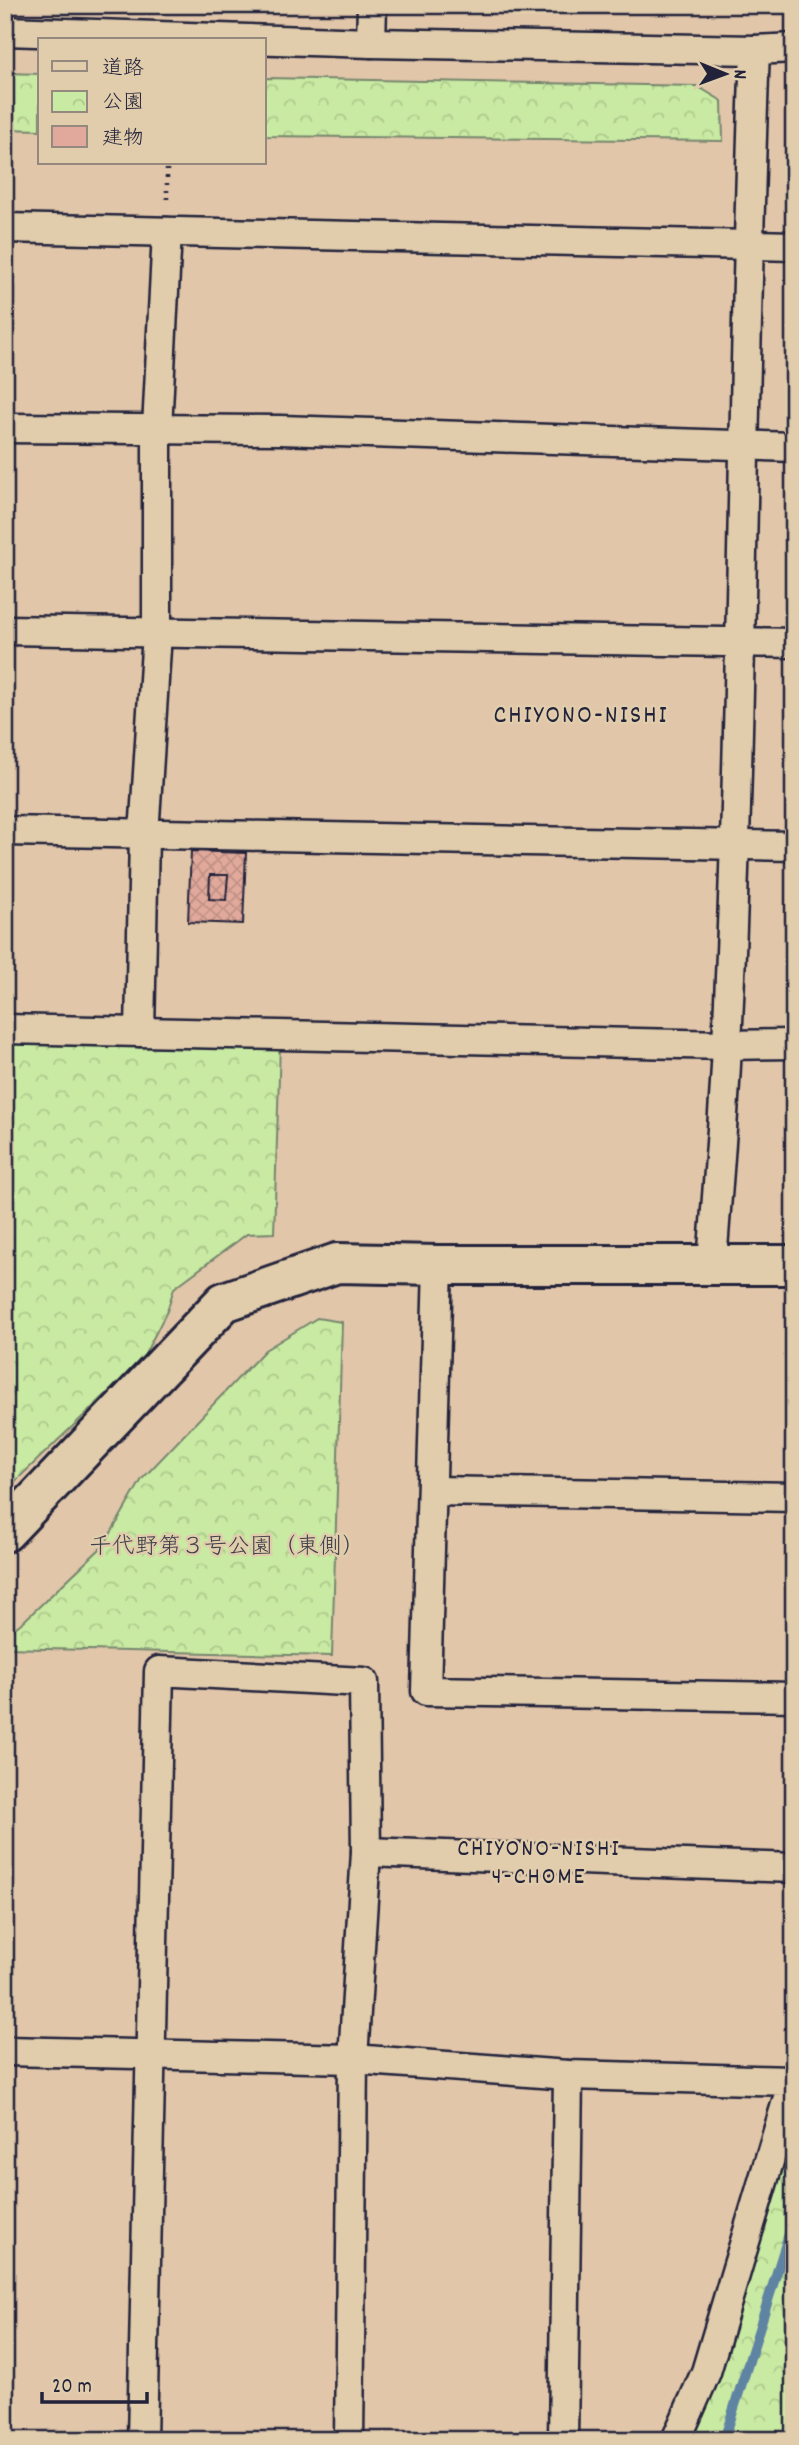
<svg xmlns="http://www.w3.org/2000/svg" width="799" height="2445" viewBox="0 0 799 2445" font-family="Dekko,'Klee One',sans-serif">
<defs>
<pattern id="park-crowns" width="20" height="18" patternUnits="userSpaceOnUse" patternTransform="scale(1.75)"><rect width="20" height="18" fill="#c9eaa2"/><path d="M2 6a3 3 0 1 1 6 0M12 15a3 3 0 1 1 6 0" fill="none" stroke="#acc88c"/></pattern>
<pattern id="building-cross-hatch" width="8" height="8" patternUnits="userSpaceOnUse" patternTransform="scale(1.75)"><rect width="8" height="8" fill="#e1a99b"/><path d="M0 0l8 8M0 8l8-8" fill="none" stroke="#c19186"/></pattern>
</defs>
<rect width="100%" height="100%" fill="#e1c6a9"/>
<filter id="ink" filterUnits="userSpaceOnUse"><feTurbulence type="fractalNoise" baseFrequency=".0143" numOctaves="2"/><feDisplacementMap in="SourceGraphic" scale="14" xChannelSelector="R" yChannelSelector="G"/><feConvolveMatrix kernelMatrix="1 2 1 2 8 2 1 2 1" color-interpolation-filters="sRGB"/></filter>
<g filter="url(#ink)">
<g fill="url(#park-crowns)" stroke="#76866e" stroke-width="2">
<polygon points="5,73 40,74 40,130 5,129"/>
<polygon points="264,78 697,86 722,101 723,141 264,136"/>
<polygon points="5,1042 280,1044 274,1233 247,1234 174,1288 167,1311 142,1360 5,1491"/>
<polygon points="317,1318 342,1322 332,1656 5,1648 5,1636 25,1620 104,1545 142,1479 265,1350"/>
<polygon points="794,2134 794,2440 691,2440 716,2377"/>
</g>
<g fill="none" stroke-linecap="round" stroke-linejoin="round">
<polyline stroke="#5e83a2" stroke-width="10" points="724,2440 794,2218"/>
</g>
<g fill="url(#building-cross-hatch)" stroke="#22223b" stroke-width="2">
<polygon points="191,851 246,853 243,924 188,922"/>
<polygon points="210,875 228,875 226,900 209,899"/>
</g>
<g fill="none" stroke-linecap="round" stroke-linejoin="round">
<g stroke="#22223b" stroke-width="33">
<g id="street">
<polyline points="5,31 371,43 755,50 794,48"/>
<polyline points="371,43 372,5"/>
<polyline points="5,228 794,246"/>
<polyline points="5,428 280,430 794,447"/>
<polyline points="5,630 794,643"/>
<polyline points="5,831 794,846"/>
<polyline points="5,1029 727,1045 794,1044"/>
<polyline points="140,1032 144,835 157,633 157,429 167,232"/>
<path d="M712,1264C717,1191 724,1117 727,1044C743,713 742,381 755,50"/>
<polyline points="438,1265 426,1691 794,1697"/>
<polyline points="433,1491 794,1497"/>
<polyline points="366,1852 794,1868"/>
<polyline points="5,2051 353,2059 568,2075 793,2081 706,2372 676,2440"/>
<polyline points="142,2440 159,1671 364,1682 366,1852 353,2059 349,2440"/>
<polyline points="563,2440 568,2075"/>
</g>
</g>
<g stroke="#22223b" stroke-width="44">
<polyline id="secondary" points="5,1532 224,1302 337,1263 438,1265 794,1265"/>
</g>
<g stroke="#22223b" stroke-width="4.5" stroke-dasharray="2 5" stroke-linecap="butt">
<polyline points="167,199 167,163"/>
<polyline points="791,2440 794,2433"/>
</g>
<use href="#street" stroke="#e1cdac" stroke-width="28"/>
<use href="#secondary" stroke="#e1cdac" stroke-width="38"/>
</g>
</g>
<g text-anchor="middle" stroke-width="5" stroke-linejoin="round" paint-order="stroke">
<g font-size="23" fill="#3b404a" stroke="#e1cdac">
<text x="227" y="1553">千代野第３号公園（東側）</text>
</g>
<g font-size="24" letter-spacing="2" fill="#22223b" stroke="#e1cdac">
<text x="539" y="1855">CHIYONO-NISHI<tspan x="539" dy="28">4-CHOME</tspan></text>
</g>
<g font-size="26" letter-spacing="2" fill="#22223b" stroke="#e1cdac">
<text x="581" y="722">CHIYONO-NISHI</text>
</g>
</g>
<rect width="799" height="2445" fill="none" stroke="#e1cdac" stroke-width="28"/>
<rect x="14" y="14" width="771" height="2417" fill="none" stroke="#22223b" stroke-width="2.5" filter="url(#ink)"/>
<rect x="38" y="38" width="228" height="126" fill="#e1cdac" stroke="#95897f" stroke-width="2"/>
<rect x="52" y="61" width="35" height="10" fill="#e1cdac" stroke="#95897f" stroke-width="2"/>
<text x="102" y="74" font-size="21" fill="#22223b">道路</text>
<rect x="52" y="91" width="35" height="21" fill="url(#park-crowns)" stroke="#95897f" stroke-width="2"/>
<text x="102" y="108" font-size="21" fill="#22223b">公園</text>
<rect x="52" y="126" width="35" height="21" fill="#e1a99b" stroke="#95897f" stroke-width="2"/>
<text x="102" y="144" font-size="21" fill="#22223b">建物</text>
<g transform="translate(725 74) rotate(91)" stroke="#e1cdac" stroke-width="5" paint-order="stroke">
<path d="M0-5L12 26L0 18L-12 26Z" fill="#22223b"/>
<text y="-10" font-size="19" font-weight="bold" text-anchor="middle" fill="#22223b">N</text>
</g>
<path d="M42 2392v10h105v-10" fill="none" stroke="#22223b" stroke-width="3.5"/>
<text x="52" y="2392" font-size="21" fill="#22223b" stroke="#e1cdac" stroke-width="5" paint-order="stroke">20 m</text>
</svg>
